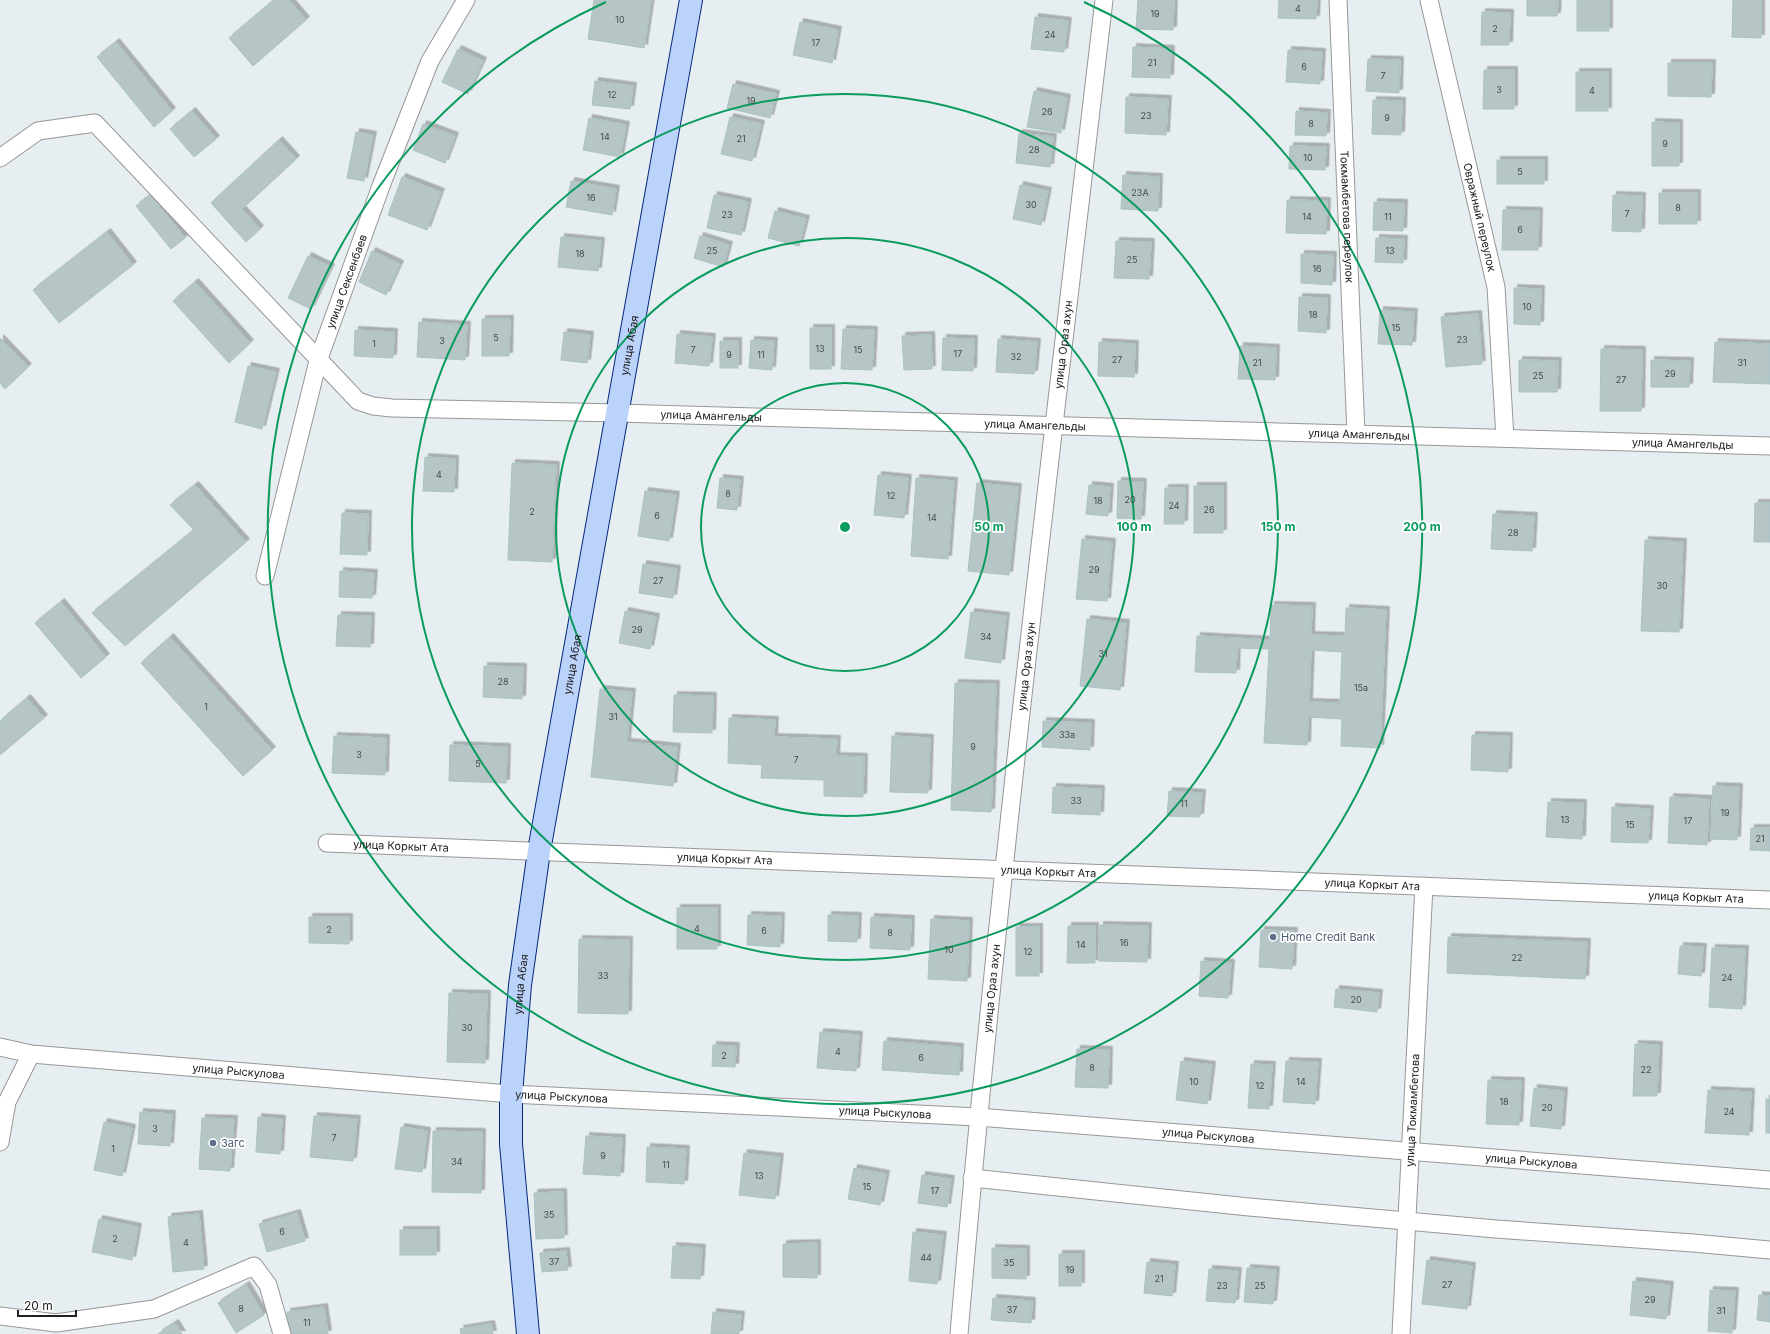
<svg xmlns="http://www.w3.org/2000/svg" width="1770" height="1334" viewBox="0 0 1770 1334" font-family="Inter,sans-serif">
<defs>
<filter id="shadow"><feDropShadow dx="3.5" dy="-3.5" stdDeviation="0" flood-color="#0004"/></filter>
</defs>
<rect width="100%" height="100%" fill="#e7eef1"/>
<g fill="#b6c6c6" stroke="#a9c2c3" fill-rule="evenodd" filter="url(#shadow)">
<polygon points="274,0 289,0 306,20 253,66 229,38"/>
<polygon points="594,0 651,0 644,48 588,39"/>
<polygon points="1138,0 1174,0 1173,30 1136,29"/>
<polygon points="1279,0 1317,0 1316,19 1278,18"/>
<polygon points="1527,0 1558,0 1557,16 1527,16"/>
<rect x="1577" y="0" width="32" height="31"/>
<polygon points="1733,0 1761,0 1761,38 1732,37"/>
<polygon points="1482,12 1510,13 1509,45 1481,45"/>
<polygon points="1035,17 1068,21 1064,52 1031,49"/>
<polygon points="800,22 838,30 832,63 793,55"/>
<polygon points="116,42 172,111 154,127 97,57"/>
<polygon points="1133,47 1171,49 1170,78 1132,77"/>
<polygon points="458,49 483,61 468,94 442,82"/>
<polygon points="1288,50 1322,52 1320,84 1286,82"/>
<polygon points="1368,59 1400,60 1399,93 1366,91"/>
<polygon points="1668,63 1712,63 1711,97 1668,96"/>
<polygon points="1484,70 1514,70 1514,109 1483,109"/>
<rect x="1576" y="72" width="32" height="39"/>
<polygon points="595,81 633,86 630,109 592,105"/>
<polygon points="733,84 776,94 770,118 727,108"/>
<polygon points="1034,91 1067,98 1061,133 1027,127"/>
<polygon points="1126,97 1168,99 1166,135 1125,133"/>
<polygon points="1373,100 1402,101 1401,135 1372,134"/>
<polygon points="192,111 216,139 194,157 170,129"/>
<polygon points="1296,111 1327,113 1326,136 1295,135"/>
<polygon points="730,117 761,124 752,161 721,154"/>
<polygon points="589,118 626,125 620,157 583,150"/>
<polygon points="1652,122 1679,123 1679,166 1652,166"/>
<polygon points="423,124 455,136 445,163 413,150"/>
<polygon points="356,132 373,135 364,181 347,178"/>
<polygon points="1019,133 1053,137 1050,167 1016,163"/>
<polygon points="279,140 296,159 242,209 260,229 246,242 211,203"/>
<polygon points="1290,146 1326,147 1325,170 1289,169"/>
<rect x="1497" y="160" width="47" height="24"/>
<polygon points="1123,175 1159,177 1158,211 1121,209"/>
<polygon points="402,177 441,192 427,230 388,215"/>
<polygon points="571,181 616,189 612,215 566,207"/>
<polygon points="1020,185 1048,191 1041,225 1013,219"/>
<rect x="1659" y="193" width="38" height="31"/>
<polygon points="150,195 185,238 171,249 136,206"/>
<polygon points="714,195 748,202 741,235 707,228"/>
<polygon points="1613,195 1642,196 1641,232 1612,231"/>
<polygon points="1287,200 1327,201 1326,234 1286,233"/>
<polygon points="1374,202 1404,203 1403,231 1373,230"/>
<polygon points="1503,210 1539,211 1538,250 1502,250"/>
<polygon points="775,211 806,219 799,246 768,238"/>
<polygon points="107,232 133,265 59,323 33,290"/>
<polygon points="700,236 729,245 723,267 694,258"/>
<polygon points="561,237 601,241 598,271 558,267"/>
<polygon points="1376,238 1404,239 1403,263 1375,262"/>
<polygon points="1116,241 1151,242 1149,279 1114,278"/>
<polygon points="372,251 400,264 386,295 359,282"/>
<polygon points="1301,254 1333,255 1332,285 1301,283"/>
<polygon points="308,256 331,267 311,309 288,298"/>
<polygon points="195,282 250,343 229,363 173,301"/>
<polygon points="1514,288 1541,289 1540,325 1514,324"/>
<polygon points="1299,297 1327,298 1326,333 1298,331"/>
<polygon points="1380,310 1414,312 1412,345 1378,344"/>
<polygon points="1478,314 1482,364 1446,367 1441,317"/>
<polygon points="482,319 510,319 509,356 482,356"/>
<polygon points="419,322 467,325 465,360 417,357"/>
<rect x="810" y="328" width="21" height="41"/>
<polygon points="843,329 874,330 872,370 841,369"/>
<polygon points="355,330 394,332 393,358 354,356"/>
<polygon points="564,332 590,335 587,363 561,360"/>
<polygon points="677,334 712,337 709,366 675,363"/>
<polygon points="931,335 932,369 904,370 902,336"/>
<polygon points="0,338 28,367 5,389 0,383"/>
<polygon points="943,338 974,339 973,371 942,370"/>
<polygon points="998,339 1037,342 1034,374 996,372"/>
<polygon points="751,340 774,341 772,370 749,368"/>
<rect x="720" y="341" width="18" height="27"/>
<polygon points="1099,342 1135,344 1134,377 1098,376"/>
<polygon points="1715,342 1770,344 1770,384 1713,382"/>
<polygon points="1240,346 1276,348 1275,380 1238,379"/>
<polygon points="1601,349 1642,350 1641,411 1600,411"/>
<polygon points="1519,360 1558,361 1557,392 1519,392"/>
<polygon points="1651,360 1690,361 1689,387 1651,387"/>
<polygon points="248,366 276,372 262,429 235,422"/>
<polygon points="425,457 455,459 454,492 423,491"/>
<polygon points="512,463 556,465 552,562 508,560"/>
<polygon points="878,475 908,478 904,518 874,515"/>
<polygon points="720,478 740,480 737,510 717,508"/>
<polygon points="916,478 954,481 948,559 911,556"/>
<polygon points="1118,481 1143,482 1141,519 1117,518"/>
<polygon points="977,483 1018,487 1009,575 968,571"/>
<polygon points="195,485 246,542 125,646 92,613 194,530 170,505"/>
<polygon points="1089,485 1110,487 1108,516 1086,514"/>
<rect x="1194" y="486" width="29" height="47"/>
<polygon points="1165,488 1185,488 1184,524 1164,524"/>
<polygon points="645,491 676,495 669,541 638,536"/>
<polygon points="1755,503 1770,503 1770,542 1754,542"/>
<polygon points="342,513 368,514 367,555 340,554"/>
<polygon points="1493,514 1534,516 1532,551 1491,549"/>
<polygon points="1082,539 1112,542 1107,601 1076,599"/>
<polygon points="1645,540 1683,542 1679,632 1641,631"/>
<polygon points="643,564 677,569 673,598 639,593"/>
<polygon points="340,571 374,573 372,598 339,597"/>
<polygon points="61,602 106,657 81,678 35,623"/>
<path d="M1271,605L1312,606L1311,635L1345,636L1346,608L1386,610L1380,748L1341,746L1342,719L1308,717L1307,745L1264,743L1269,649L1237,648L1236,673L1195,672L1197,636L1270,640ZM1311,650L1342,652L1340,703L1309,702Z"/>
<polygon points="625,611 656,617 650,649 619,643"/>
<polygon points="971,612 1006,616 1001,663 965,658"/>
<polygon points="338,615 371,616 370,647 336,646"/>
<polygon points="1087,619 1126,623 1120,690 1080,686"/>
<polygon points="170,637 272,750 243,776 141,663"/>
<polygon points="484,666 523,667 522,699 483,697"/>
<polygon points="955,683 996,684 991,812 951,810"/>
<polygon points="600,689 632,692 627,742 677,747 673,786 591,777"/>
<polygon points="674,695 713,696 712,733 673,732"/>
<polygon points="27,698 44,718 0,755 0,721"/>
<polygon points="729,718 775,720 774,737 837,739 836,756 864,757 863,797 824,796 824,780 761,778 762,765 728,763"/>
<polygon points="1043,721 1091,723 1090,750 1042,747"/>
<polygon points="1472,735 1509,736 1508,772 1471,770"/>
<polygon points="334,736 386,738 385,775 332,773"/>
<polygon points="892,736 930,738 928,793 890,792"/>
<polygon points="450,745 507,747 506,783 449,781"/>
<polygon points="1713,786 1739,787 1737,840 1711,839"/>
<polygon points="1053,787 1101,789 1100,815 1052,813"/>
<polygon points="1169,791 1202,793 1200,817 1167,816"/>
<polygon points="1670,797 1709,799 1707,845 1668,843"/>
<polygon points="1548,802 1583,803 1582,839 1546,837"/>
<polygon points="1612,807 1650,809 1648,843 1611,842"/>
<polygon points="1751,828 1770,828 1770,851 1750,850"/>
<rect x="677" y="908" width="40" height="41"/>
<polygon points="748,915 781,916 780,947 747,945"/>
<polygon points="828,915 858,916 857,942 828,941"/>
<polygon points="309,917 349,917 349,944 309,943"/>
<polygon points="871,917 911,919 910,950 870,948"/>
<polygon points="931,919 969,921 967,981 928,979"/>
<polygon points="1100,925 1148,926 1147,962 1099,961"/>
<polygon points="1068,926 1095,926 1095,963 1067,963"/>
<rect x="1016" y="927" width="23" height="49"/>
<polygon points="1261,930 1294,931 1292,969 1259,967"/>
<polygon points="1448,937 1587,942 1585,979 1447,973"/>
<polygon points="579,939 629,940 628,1014 578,1013"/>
<polygon points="1680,946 1703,947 1701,976 1678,974"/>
<polygon points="1712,948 1745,949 1742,1009 1709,1007"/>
<polygon points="1201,961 1231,963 1228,998 1199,996"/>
<polygon points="1336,989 1379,993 1377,1012 1334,1007"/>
<polygon points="449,993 487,994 485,1063 447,1062"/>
<polygon points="820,1032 859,1035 856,1071 817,1068"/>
<polygon points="884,1041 960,1047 959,1075 882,1070"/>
<polygon points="1635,1044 1659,1045 1657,1096 1633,1096"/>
<polygon points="713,1045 736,1046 735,1067 712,1066"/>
<polygon points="1077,1049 1109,1050 1108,1088 1075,1087"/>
<polygon points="1181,1061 1212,1065 1207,1104 1176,1100"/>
<polygon points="1286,1061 1318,1062 1315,1104 1283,1102"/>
<polygon points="1251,1064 1272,1065 1269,1109 1248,1108"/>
<polygon points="1488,1080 1521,1081 1519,1125 1486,1124"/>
<polygon points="1534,1088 1564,1091 1561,1129 1530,1126"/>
<polygon points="1708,1090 1751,1092 1749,1135 1705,1133"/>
<rect x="1766" y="1099" width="4" height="34"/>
<polygon points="140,1112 172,1114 170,1146 138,1144"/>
<polygon points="314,1116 357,1119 353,1161 310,1157"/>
<polygon points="258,1117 282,1119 280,1154 256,1152"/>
<polygon points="202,1118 234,1119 230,1171 199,1169"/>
<polygon points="104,1122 132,1128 122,1176 94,1170"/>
<polygon points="401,1127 427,1131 422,1172 395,1169"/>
<polygon points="433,1131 482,1132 481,1193 432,1192"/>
<polygon points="586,1136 622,1138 620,1176 583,1174"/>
<polygon points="647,1147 686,1149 684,1184 646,1182"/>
<polygon points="744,1153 780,1157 775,1199 739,1195"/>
<polygon points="854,1168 886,1174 880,1205 848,1199"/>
<polygon points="922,1175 951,1179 947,1207 918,1203"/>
<polygon points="563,1192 564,1238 536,1239 534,1193"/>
<polygon points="297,1213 305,1241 267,1252 259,1224"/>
<polygon points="199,1214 204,1269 173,1272 168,1217"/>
<polygon points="99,1219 138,1227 132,1260 92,1252"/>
<rect x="400" y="1230" width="36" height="25"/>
<polygon points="913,1232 943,1235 937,1284 909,1281"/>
<polygon points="817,1243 817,1278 783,1277 783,1244"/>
<polygon points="673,1246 702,1248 700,1279 671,1278"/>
<polygon points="992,1248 1026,1249 1026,1279 992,1278"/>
<polygon points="566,1251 568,1270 542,1272 540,1253"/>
<rect x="1059" y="1254" width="22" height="32"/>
<polygon points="1427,1260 1472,1266 1467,1309 1422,1304"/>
<polygon points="1147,1262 1175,1265 1172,1296 1144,1293"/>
<polygon points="1247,1268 1276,1270 1273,1304 1244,1302"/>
<polygon points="1209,1269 1238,1271 1235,1303 1206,1301"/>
<polygon points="1633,1281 1670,1285 1666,1319 1630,1315"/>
<polygon points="246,1285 264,1315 236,1333 218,1303"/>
<polygon points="1710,1290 1735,1291 1732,1333 1708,1331"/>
<polygon points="1759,1295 1770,1296 1770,1322 1757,1320"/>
<polygon points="993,1298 1032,1301 1031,1323 991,1320"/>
<polygon points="324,1307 328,1334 290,1334 287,1312"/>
<polygon points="713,1312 741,1315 739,1334 711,1334"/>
<polygon points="175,1323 182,1334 158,1334"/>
<polygon points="491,1324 493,1334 461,1334 460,1329"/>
</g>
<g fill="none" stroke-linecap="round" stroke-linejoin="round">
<g stroke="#979797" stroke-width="19">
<g id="street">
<path id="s1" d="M1338,0L1356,434"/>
<path id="s2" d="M1429,0L1496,287L1505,438"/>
<path id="s3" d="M0,158L38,131L95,123L358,401L373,406L392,408L617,413L1770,446"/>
<path id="s4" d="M265,576L318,361L381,186L430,61L466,0"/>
<path id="s5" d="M327,843L1770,900"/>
<path id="s6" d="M0,1047L31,1054L511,1094L978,1117L1770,1180"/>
<polyline points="0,1142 7,1102 31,1054"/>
<polyline points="972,1178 1249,1207 1496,1229 1693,1243 1770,1250"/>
<polyline points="0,1316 56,1323 154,1309 254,1266 268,1285 282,1334"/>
<path id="s7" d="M959,1334C997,888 1052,444 1104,0"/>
<path id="s8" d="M1401,1334L1424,886"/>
</g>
</g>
<g stroke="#03297b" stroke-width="24">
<g id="secondary">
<path id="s9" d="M528,1334L511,1144V1094L520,985L539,851L691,0"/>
</g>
</g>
<use href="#street" stroke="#fff" stroke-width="17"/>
<use href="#secondary" stroke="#bbd3fb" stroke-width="22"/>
</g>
<g fill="none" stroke="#0a9b5e" stroke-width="2">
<circle cx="845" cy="527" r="144"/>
<circle cx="845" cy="527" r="289"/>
<circle cx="845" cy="527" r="433"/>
<path d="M1084 2A577 577 0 1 1 606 2"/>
</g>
<g fill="#5c6f8a" stroke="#fff" stroke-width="1.5">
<circle cx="1273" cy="937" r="4"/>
<circle cx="213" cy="1143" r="4"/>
</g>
<g text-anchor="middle" stroke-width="3.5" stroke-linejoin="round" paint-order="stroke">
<g font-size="9" fill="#464a4a">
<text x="1298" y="12">4</text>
<text x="1155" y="17">19</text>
<text x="620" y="23">10</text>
<text x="1495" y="32">2</text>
<text x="1050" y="38">24</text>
<text x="816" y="46">17</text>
<text x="1152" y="66">21</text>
<text x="1304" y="70">6</text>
<text x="1383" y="79">7</text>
<text x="1499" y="93">3</text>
<text x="1592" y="94">4</text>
<text x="612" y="98">12</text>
<text x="751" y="104">19</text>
<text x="1047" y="115">26</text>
<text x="1146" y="119">23</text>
<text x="1387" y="121">9</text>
<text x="1311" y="127">8</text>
<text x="605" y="140">14</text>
<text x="741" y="142">21</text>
<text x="1665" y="147">9</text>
<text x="1034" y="153">28</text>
<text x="1308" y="161">10</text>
<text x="1520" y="175">5</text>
<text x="1140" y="196">23А</text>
<text x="591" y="201">16</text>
<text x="1031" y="208">30</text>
<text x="1678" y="211">8</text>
<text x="1627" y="217">7</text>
<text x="727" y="218">23</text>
<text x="1307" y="220">14</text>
<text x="1388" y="220">11</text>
<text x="1520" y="233">6</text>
<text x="712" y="254">25</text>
<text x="1390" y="254">13</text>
<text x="580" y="257">18</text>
<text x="1132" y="263">25</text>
<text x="1317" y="272">16</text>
<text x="1527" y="310">10</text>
<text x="1313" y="318">18</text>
<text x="1396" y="331">15</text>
<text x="496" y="341">5</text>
<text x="1462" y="343">23</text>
<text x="442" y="344">3</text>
<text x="374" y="347">1</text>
<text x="820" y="352">13</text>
<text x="693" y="353">7</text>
<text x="858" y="353">15</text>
<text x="958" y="357">17</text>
<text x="729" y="358">9</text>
<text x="761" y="358">11</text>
<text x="1016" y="360">32</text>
<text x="1117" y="363">27</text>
<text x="1257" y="366">21</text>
<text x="1742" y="366">31</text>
<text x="1670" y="377">29</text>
<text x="1538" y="379">25</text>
<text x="1621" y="383">27</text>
<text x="439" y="478">4</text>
<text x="728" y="497">8</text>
<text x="891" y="499">12</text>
<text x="1130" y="503">20</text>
<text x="1098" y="504">18</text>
<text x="1174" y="509">24</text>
<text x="1209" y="513">26</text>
<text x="532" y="515">2</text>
<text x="657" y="519">6</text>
<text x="932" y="521">14</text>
<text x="1513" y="536">28</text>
<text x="1094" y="573">29</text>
<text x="658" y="584">27</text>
<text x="1662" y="589">30</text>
<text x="637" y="633">29</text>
<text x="986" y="640">34</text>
<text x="1103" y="657">31</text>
<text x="503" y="685">28</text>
<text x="1361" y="691">15а</text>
<text x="206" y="710">1</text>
<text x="613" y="720">31</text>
<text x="1067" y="738">33а</text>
<text x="973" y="750">9</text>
<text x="359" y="758">3</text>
<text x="796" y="763">7</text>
<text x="478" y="767">5</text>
<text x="1076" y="804">33</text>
<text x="1184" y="807">11</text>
<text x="1725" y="816">19</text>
<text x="1565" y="823">13</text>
<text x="1688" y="824">17</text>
<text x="1630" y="828">15</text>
<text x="1760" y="842">21</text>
<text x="697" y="932">4</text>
<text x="329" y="933">2</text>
<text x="764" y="934">6</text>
<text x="890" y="936">8</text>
<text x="1124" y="946">16</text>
<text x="1081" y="948">14</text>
<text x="949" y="953">10</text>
<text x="1028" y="955">12</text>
<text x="1517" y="961">22</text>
<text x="603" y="979">33</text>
<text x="1727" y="981">24</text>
<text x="1356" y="1003">20</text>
<text x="467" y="1031">30</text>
<text x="838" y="1055">4</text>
<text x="724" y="1059">2</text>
<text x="921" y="1061">6</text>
<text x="1092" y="1071">8</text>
<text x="1646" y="1073">22</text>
<text x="1194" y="1085">10</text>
<text x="1301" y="1085">14</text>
<text x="1260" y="1089">12</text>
<text x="1504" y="1105">18</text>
<text x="1547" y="1111">20</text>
<text x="1729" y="1115">24</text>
<text x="155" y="1132">3</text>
<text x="334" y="1141">7</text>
<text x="113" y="1152">1</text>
<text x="603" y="1159">9</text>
<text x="457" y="1165">34</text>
<text x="666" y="1168">11</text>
<text x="759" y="1179">13</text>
<text x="867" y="1190">15</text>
<text x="935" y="1194">17</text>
<text x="549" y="1218">35</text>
<text x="282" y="1235">6</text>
<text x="115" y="1242">2</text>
<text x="186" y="1246">4</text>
<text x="926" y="1261">44</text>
<text x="554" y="1265">37</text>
<text x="1009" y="1266">35</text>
<text x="1070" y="1273">19</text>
<text x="1159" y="1282">21</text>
<text x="1447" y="1288">27</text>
<text x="1222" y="1289">23</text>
<text x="1260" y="1289">25</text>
<text x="1650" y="1303">29</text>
<text x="241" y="1312">8</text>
<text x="1012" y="1313">37</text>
<text x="1721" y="1314">31</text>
<text x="307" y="1326">11</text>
</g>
<g font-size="11" fill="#202020" stroke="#fff">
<text dy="4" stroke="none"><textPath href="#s1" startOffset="217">Токмамбетова переулок</textPath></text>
<text dy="4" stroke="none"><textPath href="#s2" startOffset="223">Овражный переулок</textPath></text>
<text dy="4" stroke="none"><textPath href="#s4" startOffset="306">улица Сексенбаев</textPath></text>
<text dy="4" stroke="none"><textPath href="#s9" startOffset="999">улица Абая</textPath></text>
<text dy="4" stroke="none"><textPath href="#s7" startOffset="995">улица Ораз ахун</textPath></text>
<text dy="4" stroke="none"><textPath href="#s3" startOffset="841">улица Амангельды</textPath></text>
<text dy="4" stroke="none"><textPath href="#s3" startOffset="1165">улица Амангельды</textPath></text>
<text dy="4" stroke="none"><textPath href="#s3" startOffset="1489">улица Амангельды</textPath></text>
<text dy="4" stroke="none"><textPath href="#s3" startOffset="1813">улица Амангельды</textPath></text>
<text dy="4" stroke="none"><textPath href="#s9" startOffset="675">улица Абая</textPath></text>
<text dy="4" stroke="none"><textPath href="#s7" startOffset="671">улица Ораз ахун</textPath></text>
<text dy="4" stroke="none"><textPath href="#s5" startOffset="74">улица Коркыт Ата</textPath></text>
<text dy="4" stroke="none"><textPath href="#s5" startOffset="398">улица Коркыт Ата</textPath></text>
<text dy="4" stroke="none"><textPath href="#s5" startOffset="722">улица Коркыт Ата</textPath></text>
<text dy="4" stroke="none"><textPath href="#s5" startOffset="1046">улица Коркыт Ата</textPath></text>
<text dy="4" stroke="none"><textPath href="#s5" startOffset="1370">улица Коркыт Ата</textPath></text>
<text dy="4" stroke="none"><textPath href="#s9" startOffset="351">улица Абая</textPath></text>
<text dy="4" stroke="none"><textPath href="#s7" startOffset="347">улица Ораз ахун</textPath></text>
<text dy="4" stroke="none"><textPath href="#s6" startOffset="240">улица Рыскулова</textPath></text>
<text dy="4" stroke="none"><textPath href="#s6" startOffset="564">улица Рыскулова</textPath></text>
<text dy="4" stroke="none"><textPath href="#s8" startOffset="224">улица Токмамбетова</textPath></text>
<text dy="4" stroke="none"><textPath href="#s6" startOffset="888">улица Рыскулова</textPath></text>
<text dy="4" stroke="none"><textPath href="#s6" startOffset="1212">улица Рыскулова</textPath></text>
<text dy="4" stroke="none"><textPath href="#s6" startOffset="1536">улица Рыскулова</textPath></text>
</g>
<g font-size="11" fill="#4e5e75" stroke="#fff" text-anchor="start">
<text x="1281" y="941">Home Credit Bank</text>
<text x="221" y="1147">Загс</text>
</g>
</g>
<circle cx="845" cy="527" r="6" fill="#0a9b5e" stroke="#fff" stroke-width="2"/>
<g font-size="12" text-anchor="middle" font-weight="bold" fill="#0a9b5e" stroke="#fff" stroke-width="3.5" stroke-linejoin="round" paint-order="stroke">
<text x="989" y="531">50 m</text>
<text x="1134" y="531">100 m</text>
<text x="1278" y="531">150 m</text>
<text x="1422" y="531">200 m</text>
</g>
<path d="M18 1310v6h58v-6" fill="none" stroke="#202020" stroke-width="2"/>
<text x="24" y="1310" font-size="12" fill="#202020" stroke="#ffffff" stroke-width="3" paint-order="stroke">20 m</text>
</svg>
